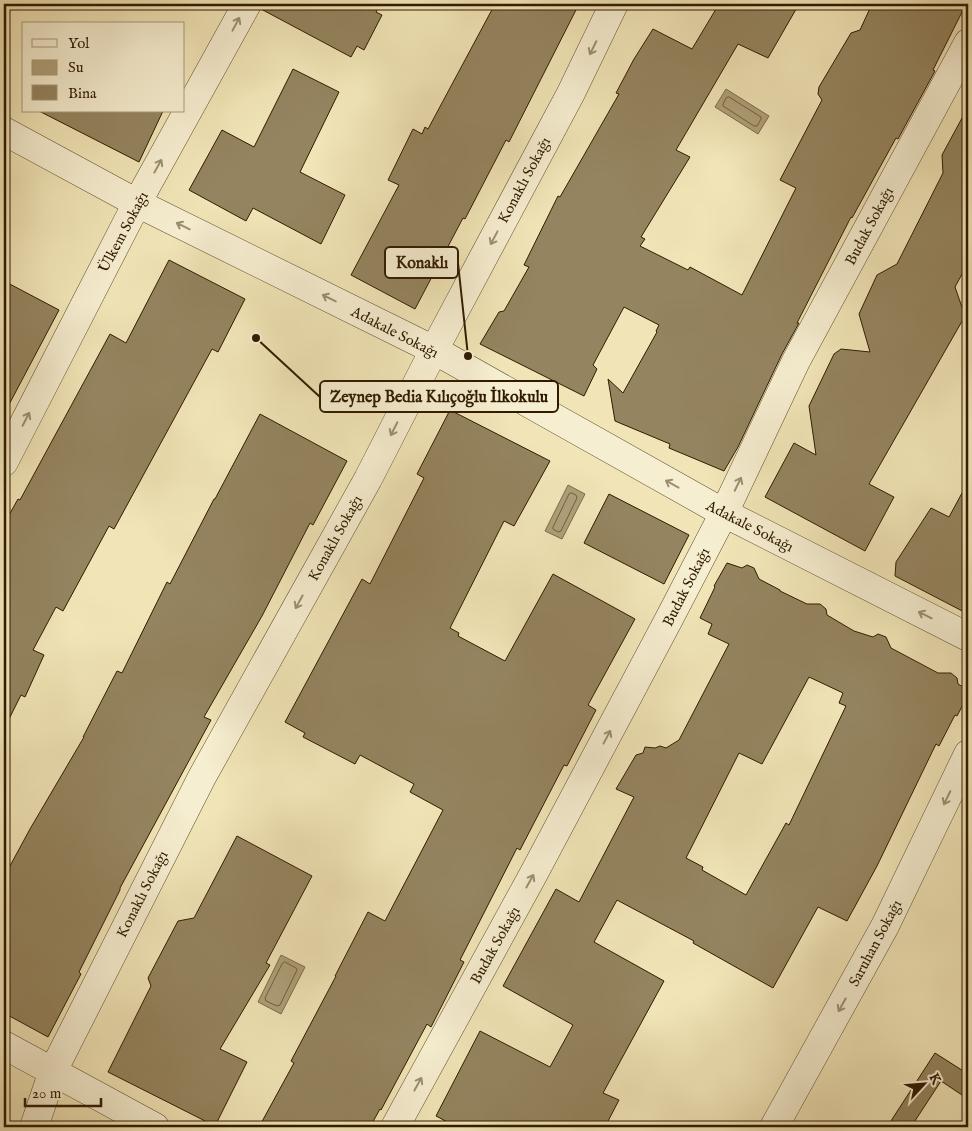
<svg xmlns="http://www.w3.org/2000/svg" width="972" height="1131" viewBox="0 0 972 1131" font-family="'IM FELL English',serif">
<rect width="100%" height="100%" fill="#f1e5b7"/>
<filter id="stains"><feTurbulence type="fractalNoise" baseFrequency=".004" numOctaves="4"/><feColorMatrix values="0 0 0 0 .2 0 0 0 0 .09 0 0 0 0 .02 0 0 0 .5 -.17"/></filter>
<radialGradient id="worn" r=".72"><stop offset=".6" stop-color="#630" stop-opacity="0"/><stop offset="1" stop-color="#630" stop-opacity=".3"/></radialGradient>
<g fill="#afa079" stroke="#7c6b49">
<polygon points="726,89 769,116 758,134 715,107"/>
<polygon points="568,485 585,494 562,539 545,531"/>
<polygon points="281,955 305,967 281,1014 258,1002"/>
</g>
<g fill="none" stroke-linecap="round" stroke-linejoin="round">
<g stroke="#705e3c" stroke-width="1">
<polygon points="729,97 761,117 761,119 757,126 754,126 723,106 723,104 726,98"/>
<polygon points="572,493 576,495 577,498 561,531 558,532 553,529 553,527 569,494"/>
<polygon points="285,962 296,968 297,970 280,1005 277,1006 266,1001 265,998 282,964"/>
</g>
</g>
<g fill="#94845f" stroke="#301b00" fill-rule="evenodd">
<polygon points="263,4 381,4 376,12 382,15 364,50 357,46 351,57 261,9"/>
<polygon points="495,4 579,4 509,142 506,140 465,219 463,218 415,309 351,275 399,185 388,180 413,129 422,134 425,127 428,129"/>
<polygon points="719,4 799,4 768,58 738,44 676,150 690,157 641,237 645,239 640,246 688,270 690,267 742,295 796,188 780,180 822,100 818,94 819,87 851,33 860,30 872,4 966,4 933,70 935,71 898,139 896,138 852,218 851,217 797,323 799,323 782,354 738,447 724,471 669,448 670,444 615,421 608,379 623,393 657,332 656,331 659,325 624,307 593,365 597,369 584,396 480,344 499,312 504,311 529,267 524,265 558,196 560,197 619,94 616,93 634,59 653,29 692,49"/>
<polygon points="293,69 339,92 300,172 345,195 321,244 253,208 246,221 189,190 222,130 254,147"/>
<polygon points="968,107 968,263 955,287 965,316 869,484 894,497 865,551 765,497 794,443 816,455 809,406 834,354 841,349 870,352 859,314 877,275 897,264 943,173 942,155"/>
<polygon points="39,111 163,111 139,162"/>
<polygon points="169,260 245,299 218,352 212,349 114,529 109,526 63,611 56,607 33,650 44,655 25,697 21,695 4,729 4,524 18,499 20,500 110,334 126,343"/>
<polygon points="4,281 59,310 4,414"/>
<polygon points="450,410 550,461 514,526 504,521 450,628 459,633 458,636 505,661 553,574 635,619 588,705 596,710 567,766 564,765 520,850 517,848 460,960 464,962 431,1027 427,1024 381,1110 380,1109 370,1127 259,1127 294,1063 291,1061 336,976 335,976 368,912 385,921 443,810 410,792 414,784 360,755 355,764 303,737 305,733 285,722 362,579 370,584 424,478 417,474"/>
<polygon points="260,414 347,461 313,525 310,523 262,616 204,717 211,720 120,888 120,890 79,972 81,974 48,1037 4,1013 4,877 30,829 84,737 83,737 117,671 122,673 167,582 170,584 214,499 215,499"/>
<polygon points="968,482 968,614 895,576 896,562 931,508 949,517"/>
<polygon points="609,494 689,535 664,584 584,543"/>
<path d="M727,563L742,568L747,565L754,568L759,579L780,590V591L807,604H820L826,609L827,615L854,631L873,637L878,634L886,637L891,648L938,673H951L957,678L958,684L968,690V695L957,716L955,715L939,746L936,744L877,866L847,921L818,907L773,988L693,943L694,941L617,900L594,942L664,981L603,1093L619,1100L605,1127H457L436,1116L480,1031L550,1067L573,1025L503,986L556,889L579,902L634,797L616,789L636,755L643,753L645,747L655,748L660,746L666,748L679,740L729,644L708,634L712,624L700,618L715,587L714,586ZM809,677L843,693L839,703L846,706L789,825L786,823L746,895L702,870L703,867L686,858L739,753L762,764Z"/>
<polygon points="237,836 312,876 266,963 270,965 220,1049 247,1062 215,1126 108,1072 151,986 148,978 178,921 194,918"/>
<polygon points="935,1053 968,1074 968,1099 941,1081 911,1127 887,1127"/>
</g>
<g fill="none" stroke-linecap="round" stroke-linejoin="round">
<g stroke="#604e2e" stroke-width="29">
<g id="street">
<polyline points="4,131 137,203 434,350 724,513 968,637"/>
<polyline points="4,462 137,203 247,4"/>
<polyline points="4,1045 155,1127"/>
<polyline points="34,1127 53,1071 202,777 368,479 434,350 571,93 614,4"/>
<polyline points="395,1127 533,875 669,619 724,513 796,361 968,43"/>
<polyline points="774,1127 885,926 968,754"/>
</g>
</g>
<use href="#street" stroke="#f6eed0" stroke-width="28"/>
</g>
<defs><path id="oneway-shaft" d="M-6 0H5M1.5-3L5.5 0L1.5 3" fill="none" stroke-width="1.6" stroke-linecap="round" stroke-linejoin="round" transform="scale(1.25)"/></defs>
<g stroke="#9d8f72">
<use href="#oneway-shaft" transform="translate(236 24) rotate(-62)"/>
<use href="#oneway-shaft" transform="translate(593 48) rotate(116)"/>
<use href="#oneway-shaft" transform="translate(158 166) rotate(-61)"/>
<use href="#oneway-shaft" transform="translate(183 226) rotate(-154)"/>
<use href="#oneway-shaft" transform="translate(494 238) rotate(118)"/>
<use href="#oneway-shaft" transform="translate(329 298) rotate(-154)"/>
<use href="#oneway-shaft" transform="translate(26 419) rotate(-63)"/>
<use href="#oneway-shaft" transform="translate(394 429) rotate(117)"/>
<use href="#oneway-shaft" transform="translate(672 484) rotate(-151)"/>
<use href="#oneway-shaft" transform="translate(738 484) rotate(-64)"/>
<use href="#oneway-shaft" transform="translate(299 602) rotate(119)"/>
<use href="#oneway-shaft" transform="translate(925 615) rotate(-153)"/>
<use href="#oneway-shaft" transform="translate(607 737) rotate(-62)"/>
<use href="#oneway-shaft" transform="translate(947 798) rotate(116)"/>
<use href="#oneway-shaft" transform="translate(530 881) rotate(-61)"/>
<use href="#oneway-shaft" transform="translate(842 1005) rotate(119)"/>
<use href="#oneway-shaft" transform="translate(418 1084) rotate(-61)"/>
</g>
<g text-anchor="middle" stroke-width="4" stroke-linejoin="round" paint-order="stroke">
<g font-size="15" fill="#301b00" stroke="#f6eed0">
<text transform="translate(524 180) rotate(-62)" y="5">Konaklı Sokağı</text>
<text transform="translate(869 226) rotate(-62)" y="5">Budak Sokağı</text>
<text transform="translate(123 232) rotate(-62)" y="5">Ülkem Sokağı</text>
<text transform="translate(395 332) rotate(27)" y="5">Adakale Sokağı</text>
<text transform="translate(750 526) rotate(27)" y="5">Adakale Sokağı</text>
<text transform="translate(335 538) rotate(-61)" y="5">Konaklı Sokağı</text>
<text transform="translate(686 587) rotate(-63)" y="5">Budak Sokağı</text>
<text transform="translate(142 894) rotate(-63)" y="5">Konaklı Sokağı</text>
<text transform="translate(875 943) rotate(-62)" y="5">Saruhan Sokağı</text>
<text transform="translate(495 945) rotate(-61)" y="5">Budak Sokağı</text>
</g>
</g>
<path fill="none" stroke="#301b00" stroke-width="2" d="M468 356L458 263M256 338L320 397"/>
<g fill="#301b00" stroke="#f6eed0" stroke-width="2">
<circle cx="468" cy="356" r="5"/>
<circle cx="256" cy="338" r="5"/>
</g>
<g fill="#f6eed0" stroke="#301b00" stroke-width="2">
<rect x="385" y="247" width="73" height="31" rx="5"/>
<rect x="320" y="381" width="238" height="31" rx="5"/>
</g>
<g font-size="16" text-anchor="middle" font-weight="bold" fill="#301b00">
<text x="422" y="268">Konaklı</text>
<text x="439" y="402">Zeynep Bedia Kılıçoğlu İlkokulu</text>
</g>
<rect width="972" height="1131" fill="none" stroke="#f1e5b7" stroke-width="20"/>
<rect x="5" y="5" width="962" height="1121" fill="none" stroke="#301b00" stroke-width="2.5"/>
<rect x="10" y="10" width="952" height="1111" fill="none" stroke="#301b00"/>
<rect x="22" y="22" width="162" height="90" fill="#f6eed0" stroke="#a79a7d"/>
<rect x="32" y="39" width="25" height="8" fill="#f6eed0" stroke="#a79a7d"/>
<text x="68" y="48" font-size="15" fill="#301b00">Yol</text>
<rect x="32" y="60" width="25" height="15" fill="#afa079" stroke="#a79a7d"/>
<text x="68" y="72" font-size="15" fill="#301b00">Su</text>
<rect x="32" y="85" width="25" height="15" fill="#94845f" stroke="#a79a7d"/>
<text x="68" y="98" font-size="15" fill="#301b00">Bina</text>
<g transform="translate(924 1084) rotate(64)" stroke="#f6eed0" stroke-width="4" paint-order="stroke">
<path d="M0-4L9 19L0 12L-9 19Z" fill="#301b00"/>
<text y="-8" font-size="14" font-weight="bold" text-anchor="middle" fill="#301b00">K</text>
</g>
<path d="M25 1098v8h76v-8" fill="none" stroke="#301b00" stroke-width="2.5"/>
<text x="32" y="1098" font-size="15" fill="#301b00" stroke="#f6eed0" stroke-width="4" paint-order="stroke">20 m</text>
<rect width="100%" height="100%" filter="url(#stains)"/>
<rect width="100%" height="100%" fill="url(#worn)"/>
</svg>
